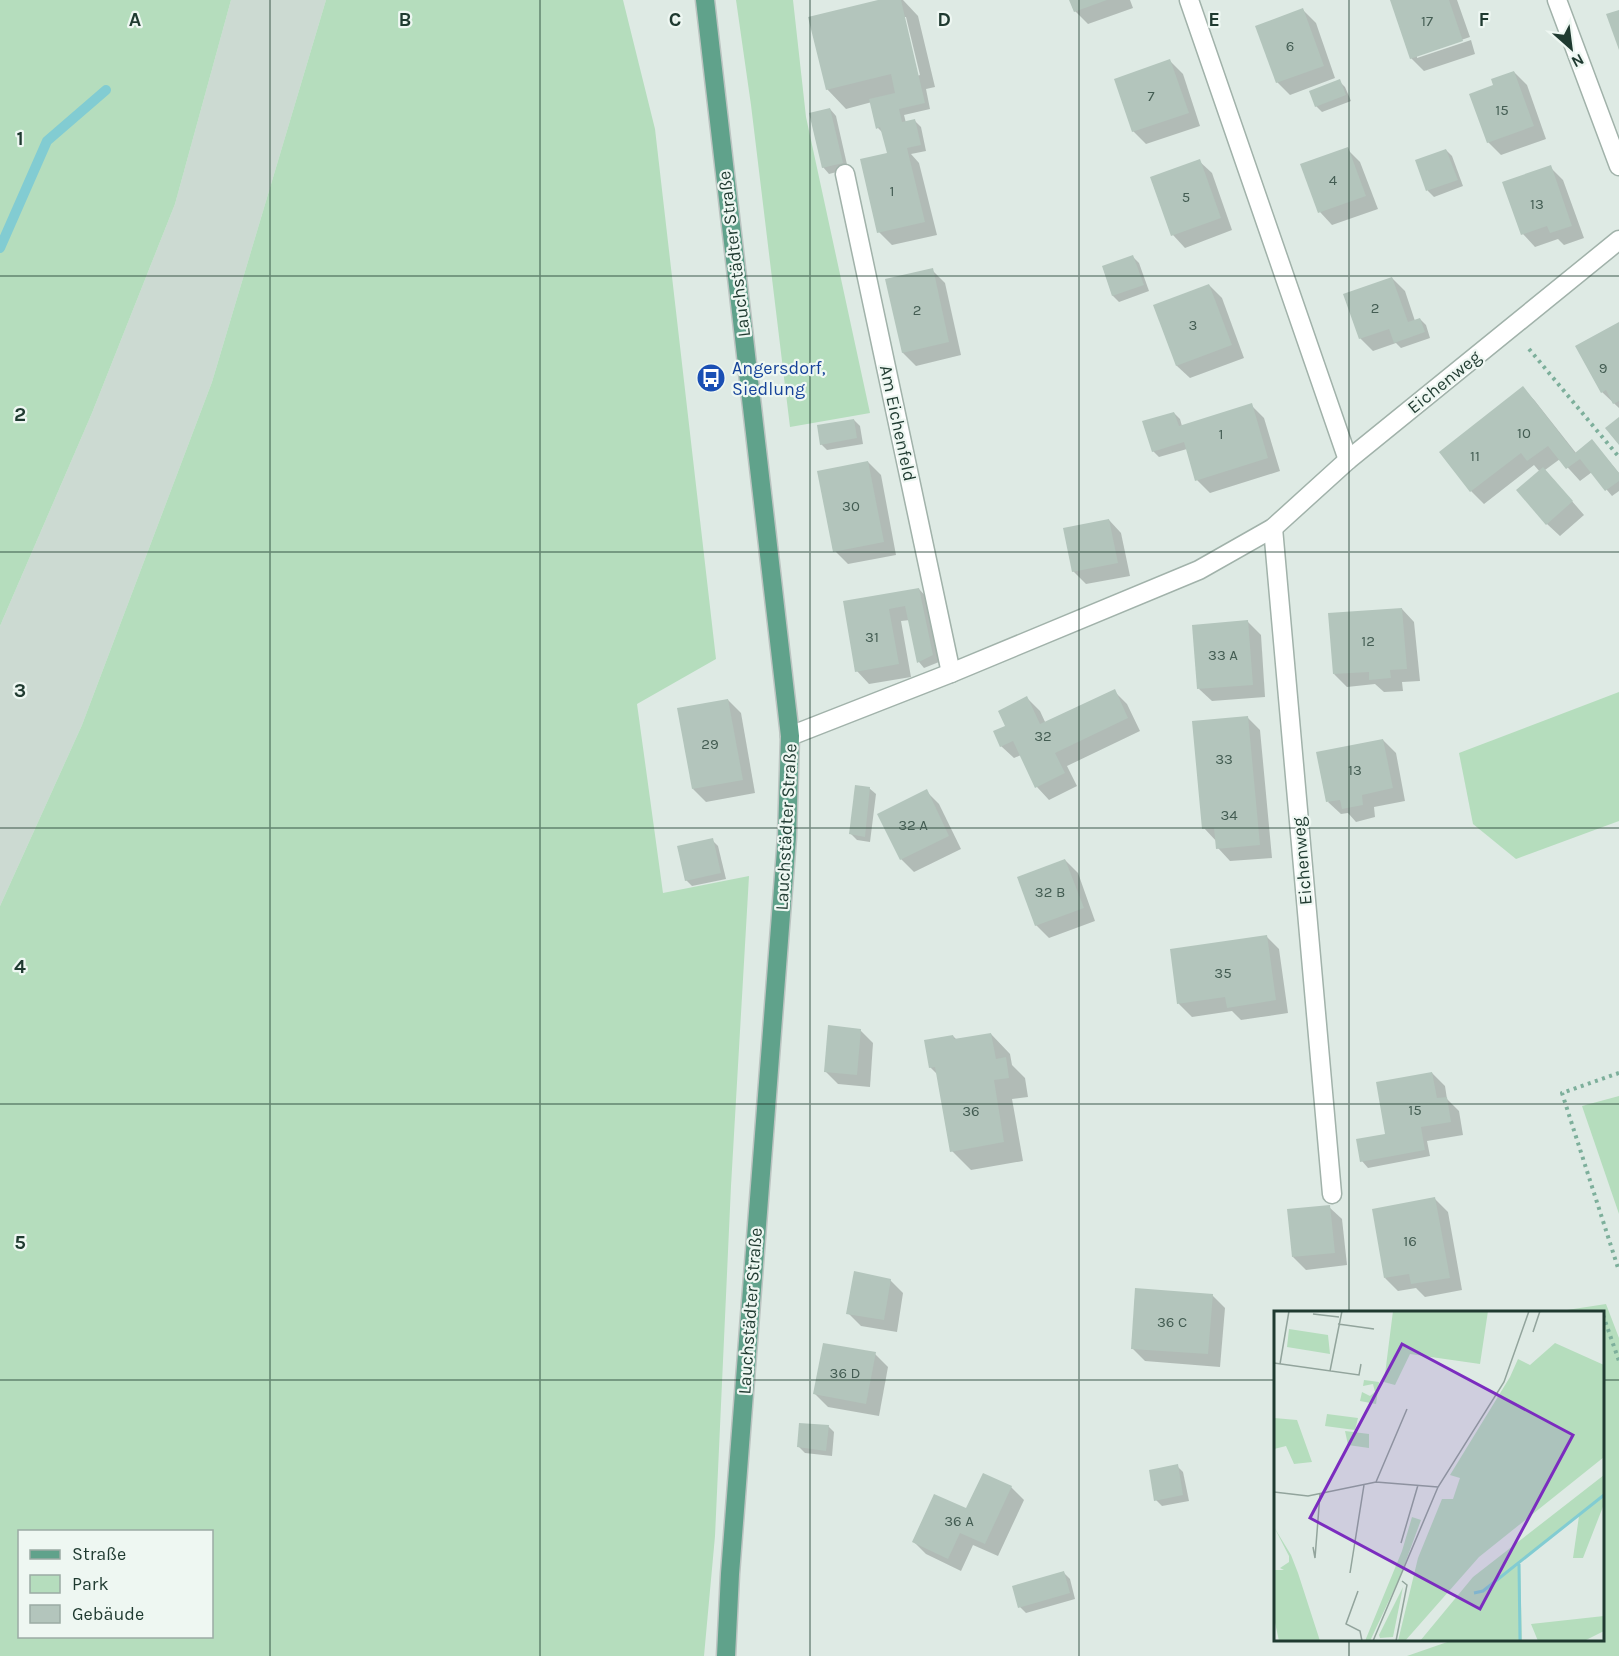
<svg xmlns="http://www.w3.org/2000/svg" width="1619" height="1656" viewBox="0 0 1619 1656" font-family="Karla,sans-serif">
<rect width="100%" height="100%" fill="#deeae4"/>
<polygon fill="#ccdad2" points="231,0 326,0 212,382 82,725 0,906 0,626 92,413 175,204"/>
<g fill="#b5ddbd" fill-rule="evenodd">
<polygon points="0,0 231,0 175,204 92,413 0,626"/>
<path d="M326,0H623L655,129L716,659L637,704L663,893L749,876L731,1186L715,1536L704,1656H0V906L82,725L212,382ZM20,1532H212V1636H20Z"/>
<polygon points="736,0 793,0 806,117 870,413 790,427 751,105"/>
<polygon points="1619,692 1619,821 1516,859 1473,824 1459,753"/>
<polygon points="1619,1096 1619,1214 1582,1106"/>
<polygon points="1606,1304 1619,1338 1619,1656 1407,1656 1453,1640 1602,1640 1602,1312 1554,1312"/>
</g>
<g fill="#0003" fill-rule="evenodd">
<path d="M885,0H903L918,16L935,87L926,89L930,109L904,115L906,123L915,121L921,127L926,151L911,154L919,163L937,235L892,245L879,232L888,154L883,133L878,128L872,102L846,109L827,89ZM903,17H906L920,75L917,76Z"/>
<polygon points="1071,0 1130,0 1133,8 1088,24 1075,11"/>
<polygon points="1391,0 1457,0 1470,37 1417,55 1417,58 1471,40 1475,54 1424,71 1411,58"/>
<polygon points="1303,10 1316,23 1335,78 1290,95 1277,82"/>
<polygon points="1170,61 1183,74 1200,126 1146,144 1133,131"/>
<polygon points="1514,72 1527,85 1546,139 1501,155 1488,142"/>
<polygon points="1339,81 1345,87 1351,101 1322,112 1316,106"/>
<polygon points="830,109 836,116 848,169 829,174 823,167"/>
<polygon points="1347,149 1360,162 1378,209 1332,225 1320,212"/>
<polygon points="1446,150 1452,156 1463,186 1434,197 1428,191 1417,161"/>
<polygon points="1199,161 1212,173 1232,230 1185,248 1173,235"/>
<polygon points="1550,167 1563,180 1584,238 1564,245 1558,239 1535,247 1523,234 1504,183"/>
<polygon points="1133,257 1139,263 1149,291 1119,302 1113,296 1103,267"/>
<polygon points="932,270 945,283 961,355 916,366 903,353 887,280"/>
<polygon points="1392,278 1405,291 1415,321 1420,319 1426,325 1430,338 1401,348 1396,343 1373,351 1360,338"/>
<polygon points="1209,285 1222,298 1244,358 1190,378 1177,366 1155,306"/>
<polygon points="1619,323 1619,408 1602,392"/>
<polygon points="1523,388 1535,401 1576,453 1592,441 1619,473 1619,491 1612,496 1592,472 1580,481 1560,459 1545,470 1584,515 1560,536 1547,524 1540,472 1534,465 1484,504 1471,491 1441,452"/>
<polygon points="1251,405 1264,418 1280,471 1210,493 1197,480 1187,449 1159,457 1153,451 1174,413 1180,419 1182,426"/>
<polygon points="854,420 860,426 863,444 827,450 821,444"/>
<polygon points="868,462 881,475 896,555 848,564 835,551"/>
<polygon points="1109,520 1121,533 1130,576 1086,584 1073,571"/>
<polygon points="919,589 931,602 934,616 929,616 939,662 924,668 919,662 910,620 901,621 911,677 869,684 857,671 845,602"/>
<polygon points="1402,609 1414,622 1420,681 1402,682 1403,691 1384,692 1375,684 1347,687 1334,674"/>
<polygon points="1248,622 1261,635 1265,697 1212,701 1199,689"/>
<polygon points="1114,691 1127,704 1140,731 1067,766 1077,786 1049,800 1037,787 1021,755 1014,758 1001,746 1007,726 1027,698 1040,711 1046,724"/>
<polygon points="728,700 741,713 755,793 706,802 693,789"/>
<polygon points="1248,718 1260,730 1272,858 1230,861 1218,848 1217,842 1204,828"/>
<polygon points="1383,740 1396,753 1405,801 1374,807 1375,817 1356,822 1348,813 1341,814 1328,802"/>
<polygon points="869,788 876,794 870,842 857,840 851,834"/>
<polygon points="926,791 939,804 961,849 914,872 901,859"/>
<polygon points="712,840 718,846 726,879 692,886 686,880"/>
<polygon points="1065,860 1078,873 1095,921 1049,938 1036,925"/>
<polygon points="1266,936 1279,949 1288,1013 1241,1020 1232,1011 1192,1017 1179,1004 1171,951"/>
<polygon points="860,1030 873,1043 870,1087 838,1084 825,1071"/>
<polygon points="991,1034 1010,1054 1012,1065 1025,1078 1028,1097 1012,1099 1023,1161 971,1170 952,1151 939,1076 930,1067 953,1036 957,1040"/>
<polygon points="1432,1073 1445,1086 1447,1099 1459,1111 1463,1135 1427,1141 1430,1156 1368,1168 1362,1161 1387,1135"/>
<polygon points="1435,1199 1448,1212 1462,1290 1425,1297 1416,1288 1398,1291 1385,1278"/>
<polygon points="1329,1207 1342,1219 1347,1265 1306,1270 1293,1257"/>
<polygon points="890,1280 903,1293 897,1332 861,1326 848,1313"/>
<polygon points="1212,1295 1225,1308 1220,1367 1145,1361 1133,1349"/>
<polygon points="875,1354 888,1367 879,1416 828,1407 815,1394"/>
<polygon points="828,1426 834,1432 832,1456 805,1453 799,1447"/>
<polygon points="1177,1466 1183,1472 1189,1501 1162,1506 1156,1500"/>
<polygon points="1011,1487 1024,1500 998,1556 973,1545 961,1571 926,1554 914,1542"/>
<polygon points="1064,1573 1070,1579 1075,1599 1026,1613 1020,1607"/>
</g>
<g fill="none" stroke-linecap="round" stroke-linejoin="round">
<polyline stroke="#82ccd2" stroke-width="10" points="0,248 47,141 106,90"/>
</g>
<g fill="#b3c5bc">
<polygon points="878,0 901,0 925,103 899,109 902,122 915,119 921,145 907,148 925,222 877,233 860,159 887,153 880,127 876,129 869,99 895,93 891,74 826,90 808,17"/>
<polygon points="1069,0 1107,0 1074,12"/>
<polygon points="1390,0 1449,0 1463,41 1410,59"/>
<polygon points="1303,8 1324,66 1276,83 1255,26"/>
<polygon points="1619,10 1619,50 1606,14"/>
<polygon points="1170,59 1189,113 1132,132 1114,79"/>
<polygon points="1514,71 1534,126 1487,143 1469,94 1493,85 1491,79"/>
<polygon points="1340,79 1346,95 1315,107 1309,91"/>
<polygon points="830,108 843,163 822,168 809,113"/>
<polygon points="1348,147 1366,196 1318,213 1300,164"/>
<polygon points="1446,149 1458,180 1426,191 1415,160"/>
<polygon points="1200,159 1221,218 1171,236 1150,177"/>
<polygon points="1551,165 1572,226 1550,233 1547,226 1521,235 1502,182"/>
<polygon points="1133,255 1144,285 1112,296 1102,266"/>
<polygon points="933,268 949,342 902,353 885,279"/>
<polygon points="1392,277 1408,322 1420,318 1425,332 1394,343 1389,329 1359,339 1343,294"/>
<polygon points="1209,284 1232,345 1176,366 1153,305"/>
<polygon points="1619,322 1619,401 1613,404 1606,390 1601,393 1575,346"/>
<polygon points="1523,386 1575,453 1592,439 1619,473 1619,481 1605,491 1580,459 1566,469 1548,446 1527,461 1521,453 1470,492 1439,452"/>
<polygon points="1252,403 1268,458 1195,481 1184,442 1152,452 1142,421 1174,412 1179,426"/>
<polygon points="1619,417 1619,445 1605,428"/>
<polygon points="854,419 857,438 820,445 817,425"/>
<polygon points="868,461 884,542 833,552 817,471"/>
<polygon points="1543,467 1573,501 1546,525 1516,490"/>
<polygon points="1109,519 1118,563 1072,572 1063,528"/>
<polygon points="919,588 933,655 917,663 905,606 889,609 899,664 855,672 843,601"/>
<polygon points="1402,608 1407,669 1390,670 1391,678 1369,680 1369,672 1333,674 1328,613"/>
<polygon points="1248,620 1253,685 1197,689 1192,625"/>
<polygon points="1115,689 1128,718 1055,753 1065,773 1035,788 1013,741 1000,747 993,731 1005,726 998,711 1027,696 1040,724"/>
<polygon points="728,699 743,780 692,789 677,708"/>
<polygon points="1248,716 1260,845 1216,849 1214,828 1202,829 1192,721"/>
<polygon points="1383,739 1393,788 1362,795 1363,805 1342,809 1340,800 1326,802 1316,752"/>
<polygon points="855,785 870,787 865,837 849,834"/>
<polygon points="927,789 949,836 900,860 877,814"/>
<polygon points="713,838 721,873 685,881 677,846"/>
<polygon points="1065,859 1084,908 1035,926 1017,877"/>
<polygon points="1267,935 1276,1000 1227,1008 1225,997 1177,1004 1170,949"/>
<polygon points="828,1025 861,1029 857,1075 824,1072"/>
<polygon points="991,1033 996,1059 1006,1057 1009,1078 994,1080 1004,1142 950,1152 935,1067 929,1068 924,1040 953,1035 954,1039"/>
<polygon points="1432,1072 1437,1098 1447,1097 1451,1122 1421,1127 1425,1150 1360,1162 1356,1139 1385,1134 1376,1082"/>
<polygon points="1435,1197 1450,1278 1411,1284 1409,1274 1384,1278 1372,1209"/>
<polygon points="1330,1205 1335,1253 1292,1257 1287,1209"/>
<polygon points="854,1271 891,1279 884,1320 846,1314"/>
<polygon points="1135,1288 1213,1294 1208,1354 1131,1349"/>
<polygon points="823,1343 876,1352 866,1404 813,1394"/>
<polygon points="799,1423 829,1425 826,1451 797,1447"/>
<polygon points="1178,1464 1183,1495 1154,1501 1149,1470"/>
<polygon points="983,1473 1012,1486 985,1544 960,1533 948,1559 912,1542 934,1494 966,1508"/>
<polygon points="1064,1571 1070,1593 1018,1608 1012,1586"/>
</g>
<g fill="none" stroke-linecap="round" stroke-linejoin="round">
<g stroke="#a1b2aa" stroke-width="21">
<g id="minor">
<polyline points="1189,0 1348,460"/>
<polyline points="1557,0 1619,166"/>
<polyline points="845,174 951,673"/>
<polyline points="1273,528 1332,1194"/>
<polyline points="790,736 951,673 1199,570 1273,528 1348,460 1619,240"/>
</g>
</g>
<g stroke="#bcc4c1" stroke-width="21">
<polyline id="major" points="705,0 790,736 787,837 730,1574 726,1656"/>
</g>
<g stroke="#7daf9b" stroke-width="4" stroke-dasharray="3 4.5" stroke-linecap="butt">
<polyline points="1529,349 1619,457"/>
<polyline points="1619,1073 1562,1093 1619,1271"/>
<polyline points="1603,1315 1619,1361"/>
</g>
<use href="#minor" stroke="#fff" stroke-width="18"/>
<use href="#major" stroke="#60a28b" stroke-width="18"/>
</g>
<path fill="none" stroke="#1f3a30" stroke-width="1.5" stroke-opacity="0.55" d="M270,0V1656M540,0V1656M810,0V1656M1079,0V1656M1349,0V1312M0,276H1619M0,552H1619M0,828H1619M0,1104H1619M0,1380H1276M1602,1380H1619M1349,1640V1656"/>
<defs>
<g id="bus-disc" transform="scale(1.5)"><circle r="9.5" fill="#1a4fb4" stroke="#eef7f2"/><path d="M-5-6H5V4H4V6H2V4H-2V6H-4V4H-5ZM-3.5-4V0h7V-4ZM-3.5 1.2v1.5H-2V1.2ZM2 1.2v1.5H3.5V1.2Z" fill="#fff"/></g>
</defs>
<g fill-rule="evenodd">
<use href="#bus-disc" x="711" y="378"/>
</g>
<g text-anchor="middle" stroke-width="4.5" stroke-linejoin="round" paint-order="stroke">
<g font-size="15" fill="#445d53">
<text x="1427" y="26">17</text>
<text x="1290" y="51">6</text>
<text x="1151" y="101">7</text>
<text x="1502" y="115">15</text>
<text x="1333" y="185">4</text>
<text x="892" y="196">1</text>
<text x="1186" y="202">5</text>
<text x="1537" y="209">13</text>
<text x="1375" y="313">2</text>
<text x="917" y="315">2</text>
<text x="1193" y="330">3</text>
<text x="1603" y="373">9</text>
<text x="1524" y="438">10</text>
<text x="1221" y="439">1</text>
<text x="1475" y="461">11</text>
<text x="851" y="511">30</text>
<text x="872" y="642">31</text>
<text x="1368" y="646">12</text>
<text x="1223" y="660">33 A</text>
<text x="1043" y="741">32</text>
<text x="710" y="749">29</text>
<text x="1224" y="764">33</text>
<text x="1355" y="775">13</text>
<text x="1229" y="820">34</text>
<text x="913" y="830">32 A</text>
<text x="1050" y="897">32 B</text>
<text x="1223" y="978">35</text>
<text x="1415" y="1115">15</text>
<text x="971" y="1116">36</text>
<text x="1410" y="1246">16</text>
<text x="1172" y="1327">36 C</text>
<text x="845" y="1378">36 D</text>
<text x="959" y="1526">36 A</text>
</g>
<g font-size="18" fill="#1f3a30" stroke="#eef7f2">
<text transform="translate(734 254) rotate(-97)" y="6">Lauchstädter Straße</text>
<text transform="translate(1444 382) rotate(-39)" y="6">Eichenweg</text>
<text transform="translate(898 423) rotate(78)" y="6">Am Eichenfeld</text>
<text transform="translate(786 827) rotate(-87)" y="6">Lauchstädter Straße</text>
<text transform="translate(1302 861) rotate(-95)" y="6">Eichenweg</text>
<text transform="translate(750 1311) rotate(-86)" y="6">Lauchstädter Straße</text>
</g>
<g font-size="18" fill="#164399" stroke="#eef7f2" text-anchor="start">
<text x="732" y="374">Angersdorf,<tspan x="732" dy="21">Siedlung</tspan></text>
</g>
</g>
<g transform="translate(1274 1311)">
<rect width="330" height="330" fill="#deeae4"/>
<path d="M119,0H214L206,53L136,43L121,74L110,71ZM15,18L54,24L56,43L13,36ZM281,32L330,54V146L205,246L131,330H124L144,247L168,188H179L186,167L176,164L236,66L244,48L256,54ZM90,69L105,71L102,93L86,90L88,81L96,85L101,81L99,73L89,75ZM53,103L84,107L81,119L51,115ZM0,107L23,109L38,151L20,153L12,135L0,138ZM71,120L95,123V137L74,134ZM330,164V193L309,247H299L305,205L246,251L248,330H146L199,266ZM138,206L147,209L126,266L96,330H91L128,240ZM0,216L17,244L24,262L46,330H5L0,307V259H10L6,257L15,251V245ZM129,276L119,326L106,327L105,324ZM330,305V320L310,330H264L257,313Z" fill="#b5ddbd"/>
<path fill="none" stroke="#82ccd2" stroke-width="3" d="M245,253L246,330M200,282L209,280L330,184"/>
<path fill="none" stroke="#92a49c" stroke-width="1.5" d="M39,3L65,6M64,13L100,18M259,21L266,0M0,52L85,64L87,53M6,53L15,0M56,60L68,0M102,171L133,98M0,181L34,185L102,171L164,176M127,232L144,174M39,236L41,247L46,183M76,262L90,174M84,280L72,313L86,320L88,330M99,330L164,176L230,71L255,0M122,330L133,274L128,270"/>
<path fill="#7b2cbf" fill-opacity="0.15" stroke="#7b2cbf" stroke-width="3" d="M128,33L299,124L206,298L36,207Z"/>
<rect width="330" height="330" fill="none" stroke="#1f3a30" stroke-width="3"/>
</g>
<g font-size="20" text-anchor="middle" font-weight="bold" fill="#1f3a30" stroke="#eef7f2" stroke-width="4.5" stroke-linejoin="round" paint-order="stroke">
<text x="135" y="26">A</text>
<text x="405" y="26">B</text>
<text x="675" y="26">C</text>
<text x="944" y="26">D</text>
<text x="1214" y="26">E</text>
<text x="1484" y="26">F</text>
<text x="20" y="145">1</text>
<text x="20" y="421">2</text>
<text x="20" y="697">3</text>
<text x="20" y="973">4</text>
<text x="20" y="1249">5</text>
</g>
<rect x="18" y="1530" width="195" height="108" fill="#eef7f2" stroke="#9baba4" stroke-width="1.5"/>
<rect x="30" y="1550" width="30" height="9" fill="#60a28b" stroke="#9baba4" stroke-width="1.5"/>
<text x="72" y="1560" font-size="18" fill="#1f3a30">Straße</text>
<rect x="30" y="1575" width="30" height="18" fill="#b5ddbd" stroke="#9baba4" stroke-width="1.5"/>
<text x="72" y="1590" font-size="18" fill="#1f3a30">Park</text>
<rect x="30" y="1605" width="30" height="18" fill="#b3c5bc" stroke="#9baba4" stroke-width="1.5"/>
<text x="72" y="1620" font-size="18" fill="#1f3a30">Gebäude</text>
<g transform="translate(1571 48) rotate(152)" stroke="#eef7f2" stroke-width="4.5" paint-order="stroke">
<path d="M0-4.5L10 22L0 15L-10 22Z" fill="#1f3a30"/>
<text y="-9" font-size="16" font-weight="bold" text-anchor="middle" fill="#1f3a30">N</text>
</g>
</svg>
